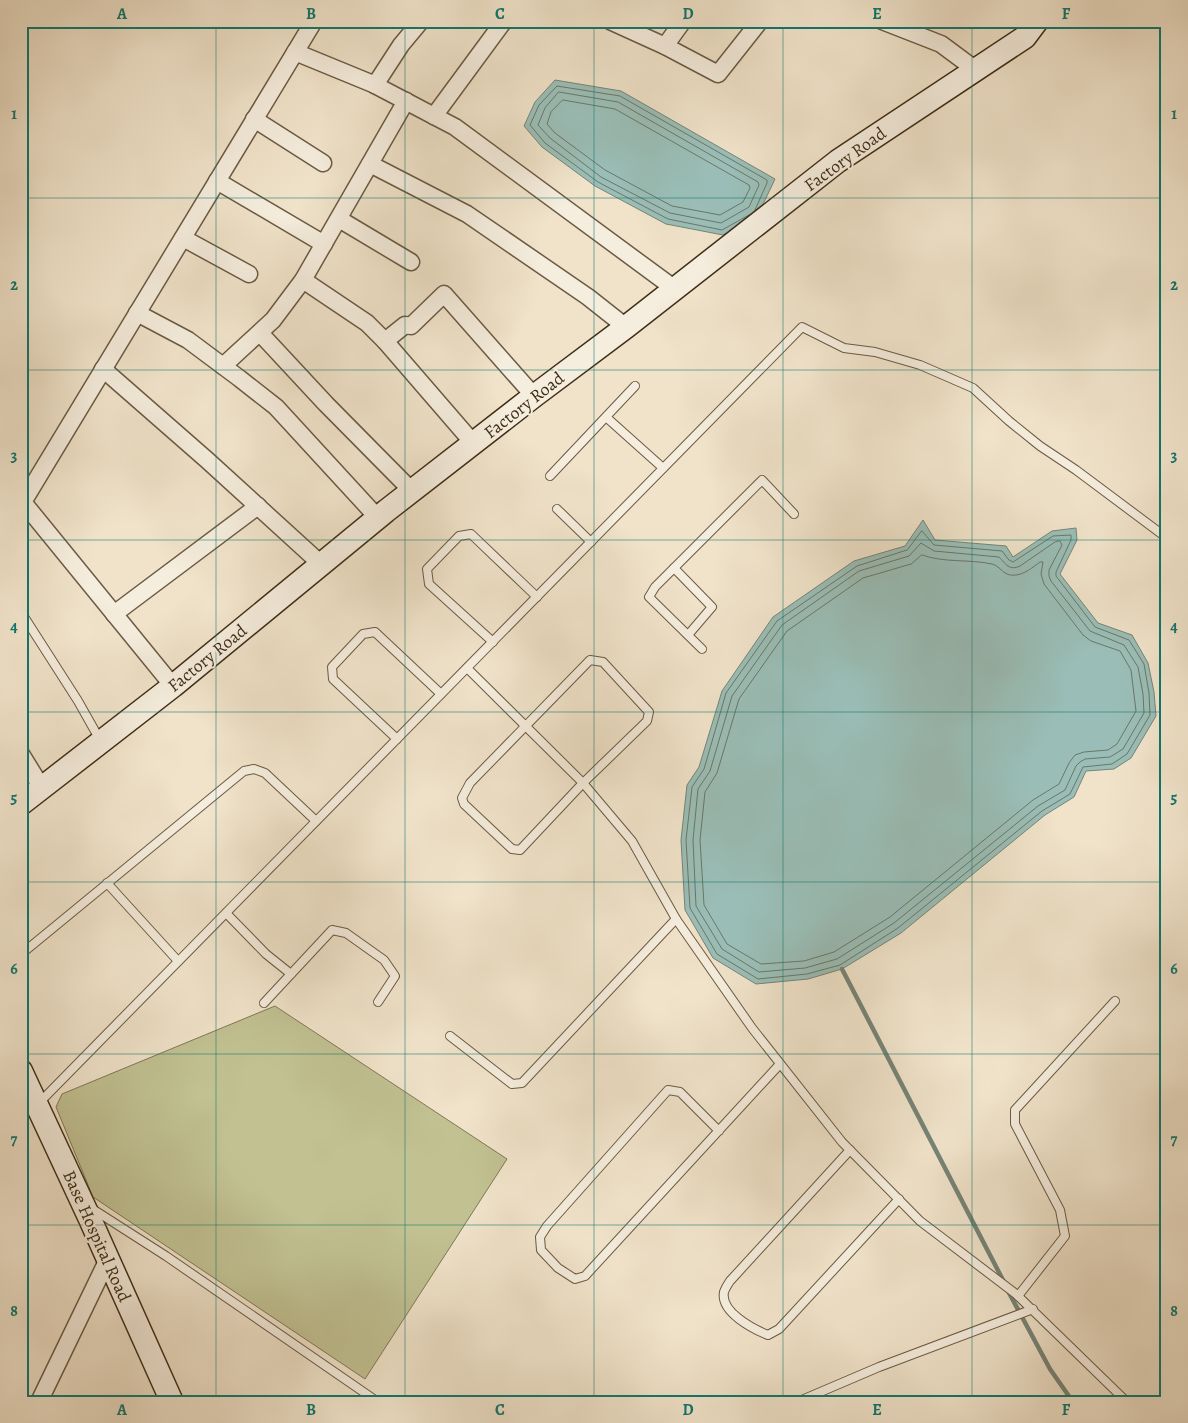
<svg xmlns="http://www.w3.org/2000/svg" width="1188" height="1423" viewBox="0 0 1188 1423" font-family="Alegreya,serif">
<rect width="100%" height="100%" fill="#f0e3ca"/>
<filter id="stains"><feTurbulence type="fractalNoise" baseFrequency=".004" numOctaves="4"/><feColorMatrix values="0 0 0 0 .2 0 0 0 0 .09 0 0 0 0 .02 0 0 0 .5 -.17"/></filter>
<radialGradient id="worn" r=".72"><stop offset=".6" stop-color="#630" stop-opacity="0"/><stop offset="1" stop-color="#630" stop-opacity=".3"/></radialGradient>
<polygon fill="#c1c192" stroke="#807754" points="275,1006 507,1159 365,1379 93,1197 56,1107 62,1094"/>
<g fill="#9abeb7" stroke="#768477">
<path d="M910,21H968C952,33 928,27 910,21Z"/>
<polygon points="555,80 621,91 775,179 758,215 723,235 666,224 595,186 542,147 524,126 535,102"/>
<polygon points="923,520 935,540 1006,546 1013,557 1052,531 1076,528 1077,540 1060,574 1098,623 1132,635 1148,663 1154,692 1156,716 1131,758 1114,769 1086,771 1074,797 1045,815 901,933 842,969 808,979 756,984 713,958 685,910 681,840 687,785 699,767 722,691 773,617 854,561 905,546"/>
</g>
<g fill="none" stroke-linecap="round" stroke-linejoin="round">
<g stroke="#6c7667" stroke-width="1">
<polygon points="559,92 618,102 758,182 759,185 749,207 721,223 670,213 601,177 550,138 538,125 545,108"/>
<polygon points="563,100 615,109 749,185 750,188 743,202 720,215 672,206 605,170 555,133 547,124 551,112"/>
<polyline points="749,215 722,230 668,219 598,182 545,143 530,125 539,105 557,86 620,96 767,180 767,183 755,210"/>
<polygon points="922,531 934,545 1002,551 1009,560 1013,562 1053,536 1071,535 1071,540 1056,572 1056,576 1095,627 1129,640 1144,664 1149,693 1150,715 1127,754 1112,764 1083,767 1070,794 1042,811 898,928 840,965 807,974 758,979 717,954 690,908 686,840 692,787 704,769 726,693 777,621 857,566 907,550"/>
<path d="M1060,541L1062,545L1049,570V576L1051,581L1090,631L1124,645L1138,667L1143,694L1144,713L1123,749L1110,757L1085,759L1080,762L1076,766L1065,790L1038,806L894,923L837,959L805,968L759,972L722,949L696,906L693,840L698,789L710,771L732,696L782,625L859,571L909,556L921,543L934,551L999,557C1006,564 1009,571 1020,566L1055,542Z"/>
<path d="M922,555C944,563 969,559 992,564C1001,566 1003,577 1016,575C1025,574 1033,567 1040,562H1043L1041,574L1044,584L1083,635L1091,641L1120,651L1131,670L1136,711L1117,744L1108,750L1084,752L1075,755L1069,763L1059,784L1033,800L890,917L834,952L804,961L761,964L727,944L704,905L700,840L705,792L717,773L739,699L787,631L863,578L911,564Z"/>
</g>
<g stroke="#768477" stroke-width="4.5">
<polyline points="842,969 1005,1284"/>
<polyline points="1008,1291 1050,1369 1073,1402"/>
</g>
<g stroke="#6b5a44" stroke-width="10">
<g id="lane">
<polyline points="606,417 663,468"/>
<polyline points="550,476 635,386"/>
<polyline points="557,509 591,542"/>
<polyline points="674,568 712,607 688,635"/>
<polyline points="21,612 78,701 100,740"/>
<polyline points="493,642 429,584 427,569 459,536 471,534 537,597"/>
<polyline points="702,649 649,597 655,587 762,480 794,514"/>
<polygon points="590,660 603,662 649,712 647,721 583,783 520,850 512,849 464,804 462,798 470,783"/>
<polyline points="467,668 583,783 632,841 676,919 752,1028 842,1142 920,1221 1016,1294 1127,1402"/>
<polyline points="397,739 333,679 332,667 363,634 375,632 441,694"/>
<polyline points="107,883 178,961"/>
<polyline points="226,913 266,954 291,974"/>
<polyline points="25,951 244,771 254,769 265,773 316,821"/>
<polyline points="264,1003 332,930 346,933 384,960 395,976 378,1002"/>
<polyline points="450,1036 512,1084 522,1083 676,919"/>
<polyline points="38,1104 802,327 844,348 875,352 920,365 973,388 1009,421 1040,446 1076,470 1167,538"/>
<polyline points="719,1131 680,1092 668,1090 547,1226 540,1237 541,1250 558,1268 575,1279 585,1276 780,1064"/>
<path d="M850,1150L730,1281C728,1284 725,1289 724,1292C720,1312 753,1329 768,1335L779,1329L899,1199"/>
<polyline points="91,1208 166,1256 378,1402"/>
<polyline points="1018,1296 1065,1236 1060,1210 1015,1124 1015,1110 1115,1001"/>
<polyline points="797,1402 879,1367 1033,1309"/>
</g>
</g>
<g stroke="#6b5a44" stroke-width="19">
<g id="street">
<polyline points="610,21 665,46 718,74 760,21"/>
<polyline points="882,21 941,44 976,70"/>
<polyline points="665,46 683,21"/>
<polyline points="295,52 373,84 455,127 675,289"/>
<polyline points="375,85 401,45 421,21"/>
<polyline points="434,116 504,21"/>
<polyline points="254,119 323,163"/>
<polyline points="370,164 467,214 588,297 626,327"/>
<polyline points="217,181 324,244"/>
<polyline points="339,219 411,262"/>
<polyline points="183,238 249,274"/>
<polyline points="303,280 367,323 385,341 474,444"/>
<polyline points="137,313 188,340 239,378 276,407 378,518"/>
<polyline points="260,333 326,404 412,491"/>
<polyline points="385,341 405,325 411,326 444,294 534,396"/>
<polyline points="223,366 273,320 303,280 406,101"/>
<polyline points="103,369 207,460 321,564"/>
<polyline points="114,614 258,506"/>
<polyline points="173,686 23,502 314,21"/>
<polyline points="21,754 42,788"/>
<polyline points="39,1402 108,1259"/>
</g>
</g>
<g stroke="#3f2d17" stroke-width="25">
<g id="secondary">
<polyline points="21,804 173,686 386,511 534,396 626,327 838,161 1025,37 1037,21"/>
<polyline points="21,1071 90,1219 172,1402"/>
</g>
</g>
<use href="#lane" stroke="#f5eddd" stroke-width="8"/>
<use href="#street" stroke="#f5eddd" stroke-width="16"/>
<use href="#secondary" stroke="#f5eddd" stroke-width="22"/>
</g>
<path fill="none" stroke="#0f766e" stroke-width="1" stroke-opacity="0.55" d="M216,21V1402M405,21V1402M594,21V1402M783,21V1402M972,21V1402M21,198H1167M21,370H1167M21,540H1167M21,712H1167M21,882H1167M21,1054H1167M21,1225H1167"/>
<g text-anchor="middle" stroke-width="4" stroke-linejoin="round" paint-order="stroke">
<g font-size="18" fill="#3f2d17" stroke="#f5eddd">
<text transform="translate(845 159) rotate(-36)" y="6">Factory Road</text>
<text transform="translate(524 405) rotate(-38)" y="6">Factory Road</text>
<text transform="translate(207 658) rotate(-39)" y="6">Factory Road</text>
<text transform="translate(97 1236) rotate(66)" y="6">Base Hospital Road</text>
</g>
</g>
<rect width="1188" height="1423" fill="none" stroke="#f0e3ca" stroke-width="55"/>
<rect x="28" y="28" width="1132" height="1368" fill="none" stroke="#0f766e" stroke-width="2"/>
<g font-size="16" text-anchor="middle" font-weight="bold" fill="#0f766e">
<text x="122" y="19">A</text>
<text x="311" y="19">B</text>
<text x="500" y="19">C</text>
<text x="688" y="19">D</text>
<text x="877" y="19">E</text>
<text x="1066" y="19">F</text>
<text x="14" y="119">1</text>
<text x="1174" y="119">1</text>
<text x="14" y="290">2</text>
<text x="1174" y="290">2</text>
<text x="14" y="461">3</text>
<text x="1174" y="461">3</text>
<text x="14" y="632">4</text>
<text x="1174" y="632">4</text>
<text x="14" y="803">5</text>
<text x="1174" y="803">5</text>
<text x="14" y="974">6</text>
<text x="1174" y="974">6</text>
<text x="14" y="1145">7</text>
<text x="1174" y="1145">7</text>
<text x="14" y="1316">8</text>
<text x="1174" y="1316">8</text>
<text x="122" y="1415">A</text>
<text x="311" y="1415">B</text>
<text x="500" y="1415">C</text>
<text x="688" y="1415">D</text>
<text x="877" y="1415">E</text>
<text x="1066" y="1415">F</text>
</g>
<rect width="100%" height="100%" filter="url(#stains)"/>
<rect width="100%" height="100%" fill="url(#worn)"/>
</svg>
